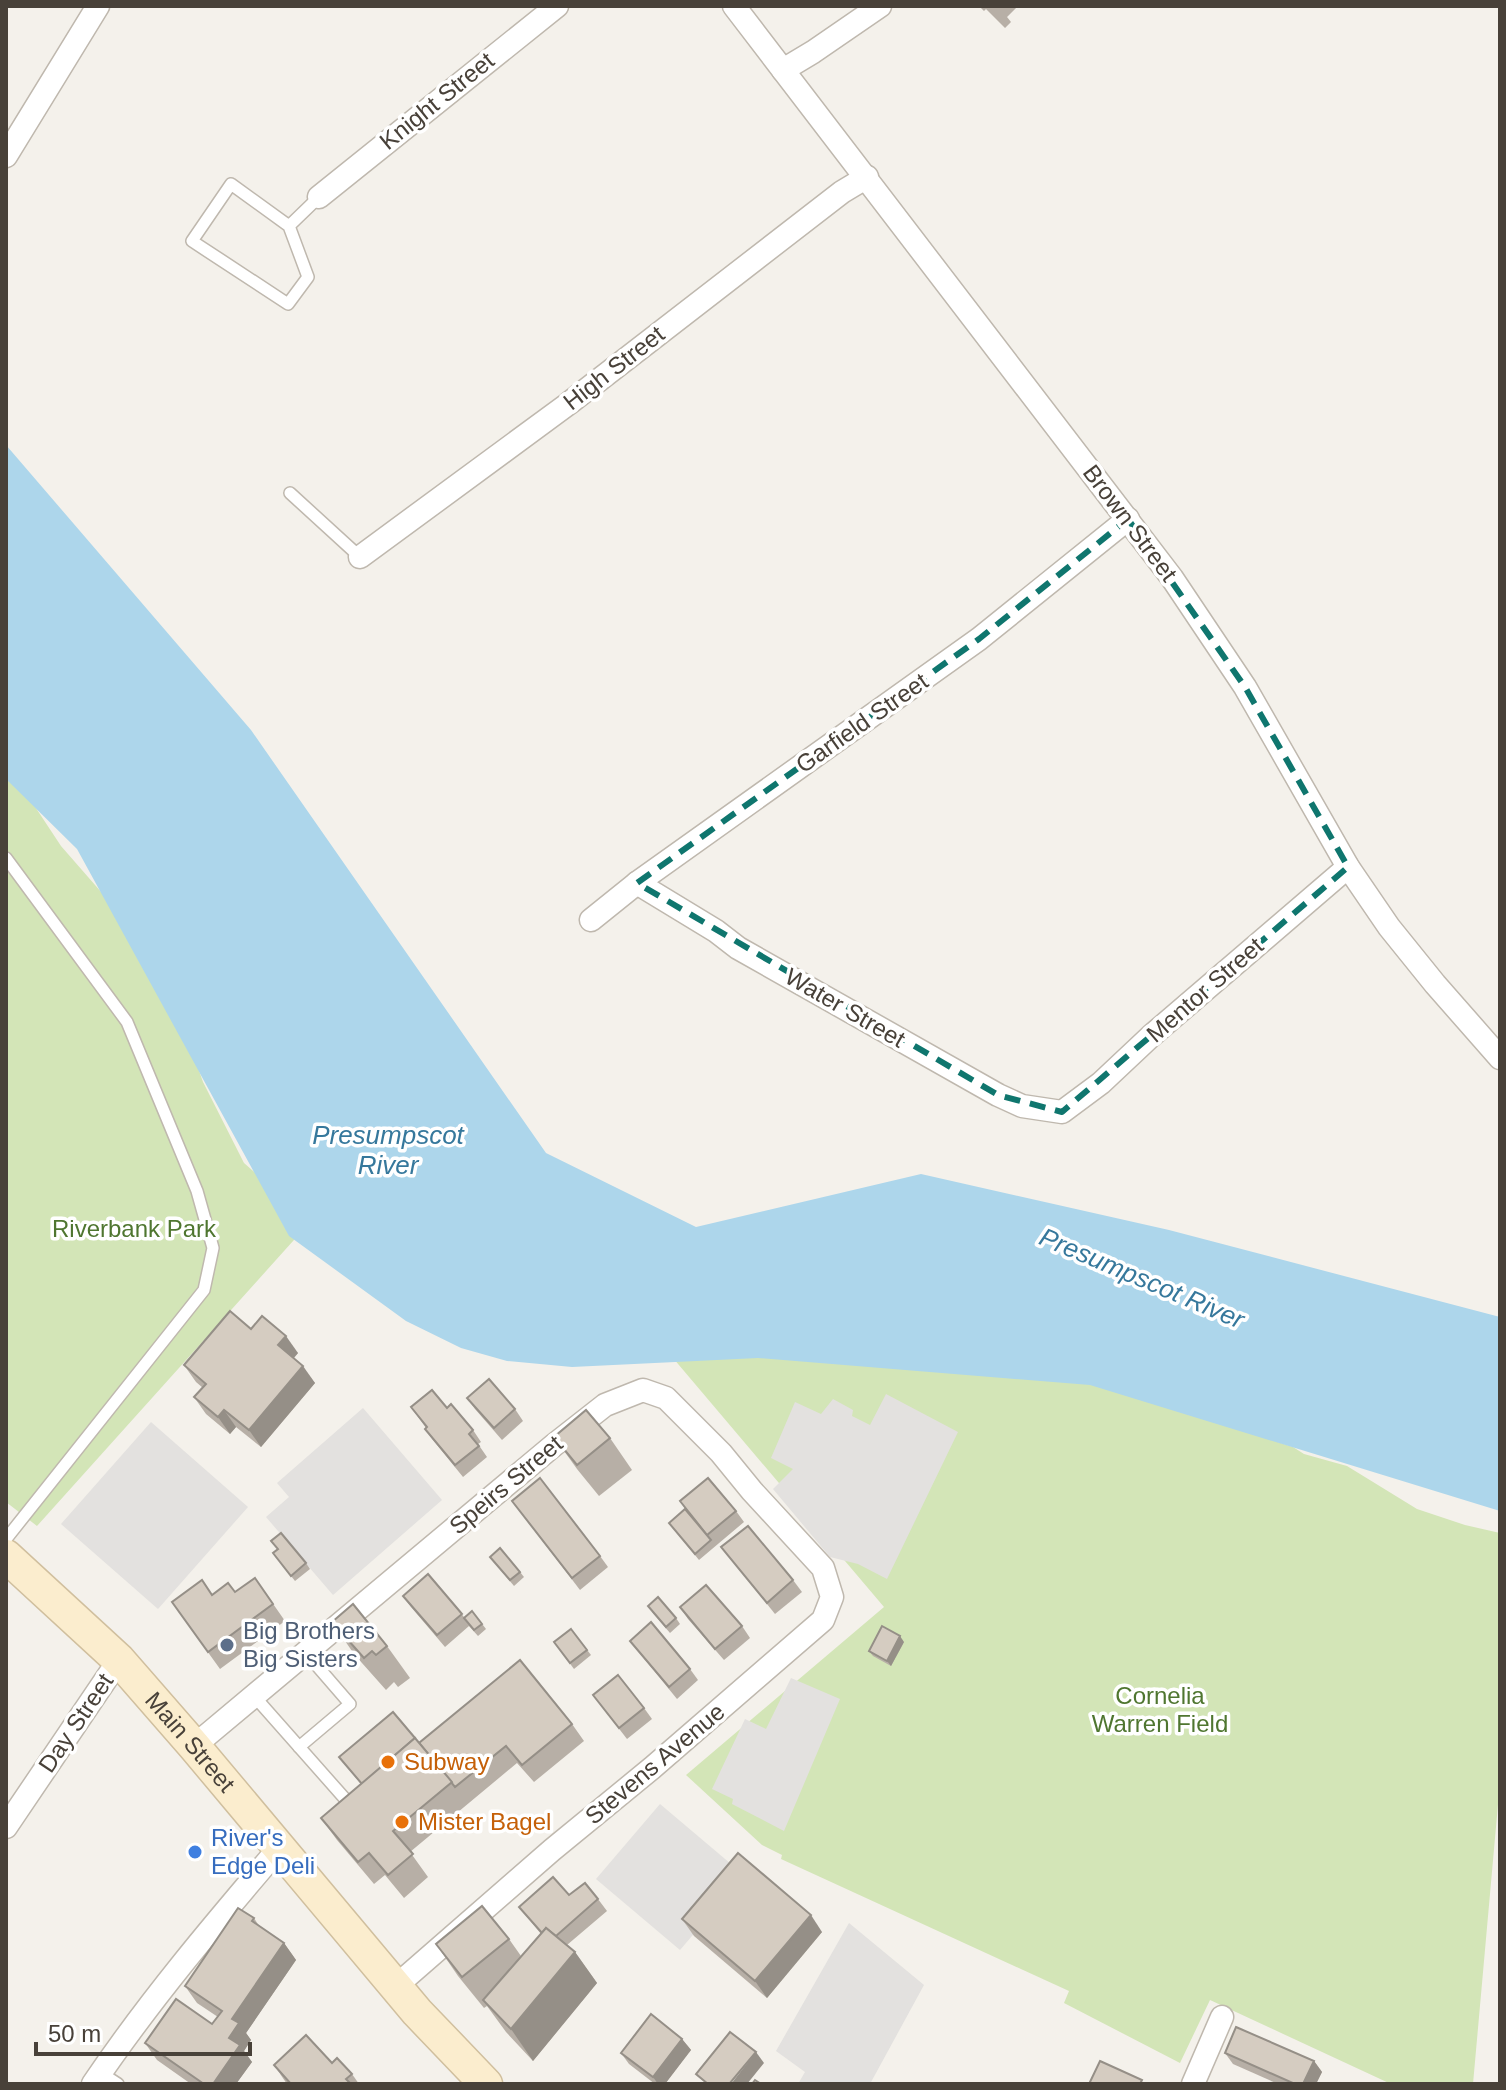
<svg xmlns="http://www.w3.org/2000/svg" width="1506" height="2090" viewBox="0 0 1506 2090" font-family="Helvetica,sans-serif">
<rect width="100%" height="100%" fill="#f4f1eb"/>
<g fill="#d3e5b7">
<polygon points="6,769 22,787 61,846 109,901 170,988 203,1082 244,1163 311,1221 37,1526 6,1502"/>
<polygon points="962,1338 1293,1447 1304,1454 1347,1466 1417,1509 1465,1525 1500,1533 1500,1782 1473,2084 1391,2084 1210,2000 1180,2063 1064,2003 1069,1991 781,1859 782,1855 762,1845 686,1775 884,1607 673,1358"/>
</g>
<g fill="#e3e1df">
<polygon points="886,1394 958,1432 887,1579 858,1564 830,1557 773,1489 793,1469 771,1458 795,1402 821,1414 833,1399 853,1410 852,1416 870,1425"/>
<polygon points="363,1408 442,1500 333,1595 266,1517 289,1497 277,1483"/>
<polygon points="151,1422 248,1507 158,1609 61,1524"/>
<polygon points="791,1678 840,1699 784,1831 732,1804 733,1799 712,1789 745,1719 766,1729"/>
<polygon points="660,1804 744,1875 680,1950 596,1879"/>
<polygon points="849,1923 924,1985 870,2084 798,2084 805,2072 776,2051"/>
</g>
<polygon fill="#add6eb" points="6,445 251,730 546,1153 696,1227 921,1174 1169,1230 1500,1317 1500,1511 1090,1385 758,1358 572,1367 507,1361 461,1348 406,1321 289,1236 77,849 6,779"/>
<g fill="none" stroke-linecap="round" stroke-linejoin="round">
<g stroke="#bfb8ae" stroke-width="14">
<g id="service">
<polyline points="289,226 308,277 288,304 192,241 231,184 289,226 319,197"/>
<polyline points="290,493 360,557"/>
<polyline points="6,858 127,1022 197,1191 213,1248 204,1290 6,1539"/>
<polyline points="254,1696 354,1809"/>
<polyline points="299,1747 350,1704 305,1652"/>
<polyline points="101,2073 118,2084"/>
</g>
</g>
<g stroke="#bfb8ae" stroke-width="25">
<g id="minor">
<polyline points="734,6 1172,578 1245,687 1348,867 1389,927 1435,984 1500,1058"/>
<polyline points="783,70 813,52 880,6"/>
<polyline points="6,156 98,6"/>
<polyline points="319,197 557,6"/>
<polyline points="360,557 568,404 842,192 867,177"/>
<polyline points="637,883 716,931 738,948 998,1095 1022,1106 1062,1112 1101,1083 1151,1036 1348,867"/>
<polyline points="591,920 637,883 979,639 1128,519"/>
<polyline points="194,1746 554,1445 605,1405 643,1390 666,1398 721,1453 752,1491 823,1568 832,1597 823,1620 652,1768 552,1850 396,1986"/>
<polyline points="6,1827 119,1660"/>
<path d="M93,2084C149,2001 215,1923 280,1847"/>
<polyline points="1193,2084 1222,2017"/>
</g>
</g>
<g stroke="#d0bf9e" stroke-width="35">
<g id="secondary">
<path id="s1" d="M6,1556L119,1660L194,1746L417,2012L486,2084"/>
</g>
</g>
<use href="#service" stroke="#fff" stroke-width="11"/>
<use href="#minor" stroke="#fff" stroke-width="22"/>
<use href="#secondary" stroke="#fbedce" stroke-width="32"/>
</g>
<g fill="#b7afa6">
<polygon points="979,6 1018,6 1007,17 1011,22 1005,28 986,9 984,11"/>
<polygon points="251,1329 298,1353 294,1358 315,1383 261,1447 236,1427 230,1434 206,1414 194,1397 203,1388 196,1382 184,1365"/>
<polygon points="467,1398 515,1409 523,1421 502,1440 475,1409"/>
<polygon points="411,1407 447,1408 473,1430 481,1442 478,1444 487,1457 463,1477 433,1440 425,1429 426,1428"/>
<polygon points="554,1437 610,1438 632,1470 599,1496 577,1469"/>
<polygon points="512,1501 600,1556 608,1567 580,1590"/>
<polygon points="680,1501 736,1511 744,1522 699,1560 669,1523 686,1510"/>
<polygon points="721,1547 793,1580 802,1592 775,1614"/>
<polygon points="273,1553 306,1563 310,1569 295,1581"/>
<polygon points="490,1557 520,1572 524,1577 514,1586"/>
<polygon points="428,1574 464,1617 472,1611 486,1629 478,1636 469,1626 445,1647 411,1607 403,1596"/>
<polygon points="255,1578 285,1621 220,1669 172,1602 212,1595 235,1592"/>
<polygon points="680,1607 742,1626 750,1638 724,1660 688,1619"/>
<polygon points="652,1612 676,1618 680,1624 670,1633"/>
<polygon points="332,1622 387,1646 410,1678 398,1687 394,1682 386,1690 354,1654"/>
<polygon points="571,1629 591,1655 574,1669 554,1642"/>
<polygon points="630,1641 690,1669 698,1680 677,1699"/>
<polygon points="904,1642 891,1666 873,1656 869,1651"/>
<polygon points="593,1695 644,1708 652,1719 627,1739"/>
<polygon points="572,1724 584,1741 534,1782 517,1763 410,1852 428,1877 404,1898 385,1875 374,1884 337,1840 321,1818 361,1784 339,1757 419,1743"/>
<polygon points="569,1895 598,1899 607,1911 567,1945 575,1952 597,1983 533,2061 506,2032 487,2006 484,2008 458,1976 436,1944 509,1939 521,1956 541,1934 519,1907"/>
<polygon points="254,1918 259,1926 284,1943 296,1960 246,2033 251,2040 244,2051 252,2062 236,2084 191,2084 157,2060 145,2043 212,2024 218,2017 197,2003 185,1986"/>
<polygon points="682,1919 822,1932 767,1998 694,1936"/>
<polygon points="682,2039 691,2050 665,2084 655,2084 629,2064 621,2053"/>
<polygon points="1225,2053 1314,2061 1322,2072 1316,2084 1278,2084 1233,2064"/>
<polygon points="332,2063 352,2074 359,2084 287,2084 274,2065"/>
</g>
<g fill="#958f87">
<polygon points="286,1336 298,1353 290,1362 278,1345"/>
<polygon points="303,1366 315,1383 261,1447 249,1430"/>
<polygon points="224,1410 236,1427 230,1434 218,1417"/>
<polygon points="900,1636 904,1642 891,1666 887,1661"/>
<polygon points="811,1915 822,1932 767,1998 755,1981"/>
<polygon points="284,1943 296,1960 246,2033 251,2040 244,2051 252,2062 236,2084 213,2084 229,2038 232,2019"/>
<polygon points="575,1952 597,1983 533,2061 511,2029"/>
<polygon points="682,2039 691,2050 665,2084 658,2084 653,2077"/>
<polygon points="756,2052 764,2063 747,2084 731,2084"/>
<polygon points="1314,2061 1322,2072 1316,2084 1303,2084"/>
</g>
<g fill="#d5ccc1" stroke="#958f87" stroke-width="2">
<polygon points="230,1311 251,1329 262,1316 286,1336 278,1345 303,1366 249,1430 224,1410 218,1417 194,1397 206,1384 184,1365"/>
<polygon points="489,1379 515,1409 494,1428 467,1398"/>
<polygon points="432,1390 447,1408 451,1404 473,1430 469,1434 479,1446 455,1465 425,1429 427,1427 411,1407"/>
<polygon points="586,1410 610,1438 577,1465 554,1437"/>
<polygon points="540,1478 600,1556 572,1578 512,1501"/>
<polygon points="708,1478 736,1511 707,1535 680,1501"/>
<polygon points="685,1509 711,1540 695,1554 669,1523"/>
<polygon points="748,1526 793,1580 767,1603 721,1547"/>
<polygon points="281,1533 306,1563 291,1576 273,1553 278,1549 271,1541"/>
<polygon points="500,1548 520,1572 510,1580 490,1557"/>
<polygon points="428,1574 462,1614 437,1635 403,1596"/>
<polygon points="255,1578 273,1604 208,1652 172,1602 202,1580 212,1595 228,1583 235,1592"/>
<polygon points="706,1585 742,1626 715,1649 680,1607"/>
<polygon points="658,1597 676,1618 666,1627 648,1606"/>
<polygon points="353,1604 387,1646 376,1655 372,1651 364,1658 332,1622"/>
<polygon points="472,1611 482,1624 474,1630 464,1618"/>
<polygon points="651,1622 690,1669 669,1687 630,1641"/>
<polygon points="882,1626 900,1636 887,1661 869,1651"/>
<polygon points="571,1629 587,1650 570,1663 554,1642"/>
<polygon points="520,1660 572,1724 522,1765 506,1746 455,1787 419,1743"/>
<polygon points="618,1675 644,1708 619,1728 593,1695"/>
<polygon points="393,1712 415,1738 362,1784 339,1757"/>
<polygon points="415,1738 452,1782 393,1831 413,1854 388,1875 369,1853 358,1862 321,1818"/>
<polygon points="738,1853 811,1915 755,1981 682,1919"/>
<polygon points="553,1877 569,1895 585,1883 598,1899 556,1936 546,1928 542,1933 519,1907"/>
<polygon points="482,1906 509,1939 462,1977 436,1944"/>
<polygon points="238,1908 254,1918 252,1921 284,1943 232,2019 239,2023 229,2038 240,2045 213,2084 204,2084 145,2043 176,1999 212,2024 222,2011 185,1986"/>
<polygon points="546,1928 575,1952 511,2029 483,2000"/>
<polygon points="651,2014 682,2039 653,2077 621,2053"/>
<polygon points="1236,2027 1314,2061 1303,2084 1295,2084 1225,2053"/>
<polygon points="730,2032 756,2052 730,2083 731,2084 708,2084 696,2074"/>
<polygon points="306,2035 332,2063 337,2058 352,2074 346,2079 351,2084 291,2084 274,2065"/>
<polygon points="1100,2061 1142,2080 1140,2084 1089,2084"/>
<polygon points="755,2080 761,2084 752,2084"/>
</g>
<path fill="none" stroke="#0f766e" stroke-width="6" stroke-dasharray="16 10" stroke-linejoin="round" d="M1128,519L1245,687L1348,867L1062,1112L998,1095L637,883L979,639Z"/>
<circle fill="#5c6f8a" stroke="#fff" stroke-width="3" cx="227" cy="1645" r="8"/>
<g fill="#e8710a" stroke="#fff" stroke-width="3">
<circle cx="388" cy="1762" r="8"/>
<circle cx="402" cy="1822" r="8"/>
</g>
<circle fill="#3f7fe0" stroke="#fff" stroke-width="3" cx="195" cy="1852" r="8"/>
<g text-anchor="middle" stroke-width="7" stroke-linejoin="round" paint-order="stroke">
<g font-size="24" fill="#484139" stroke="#fff">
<text transform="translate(437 101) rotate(-39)" y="8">Knight Street</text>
<text transform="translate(614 368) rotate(-38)" y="8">High Street</text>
<text transform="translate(1130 523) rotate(53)" y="8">Brown Street</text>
<text transform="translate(862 723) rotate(-35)" y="8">Garfield Street</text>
<text transform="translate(1205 990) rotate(-41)" y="8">Mentor Street</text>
<text transform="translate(845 1008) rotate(30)" y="8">Water Street</text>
<text transform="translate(506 1485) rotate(-40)" y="8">Speirs Street</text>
<text transform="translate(76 1723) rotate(-56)" y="8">Day Street</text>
<text dy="8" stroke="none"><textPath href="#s1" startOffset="262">Main Street</textPath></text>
<text transform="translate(655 1764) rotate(-40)" y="8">Stevens Avenue</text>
</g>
<g font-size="24" fill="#4f7630" stroke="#fff">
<text x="134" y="1237">Riverbank Park</text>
<text x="1160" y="1704">Cornelia<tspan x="1160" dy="28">Warren Field</tspan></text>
</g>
<g font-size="24" fill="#4e5e75" stroke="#fff" text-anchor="start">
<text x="243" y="1639">Big Brothers<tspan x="243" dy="28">Big Sisters</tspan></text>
</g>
<g font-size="24" fill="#c56008" stroke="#fff" text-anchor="start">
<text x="404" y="1770">Subway</text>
<text x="418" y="1830">Mister Bagel</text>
</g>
<g font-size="24" fill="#366cbe" stroke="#fff" text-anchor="start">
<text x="211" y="1846">River's<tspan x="211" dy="28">Edge Deli</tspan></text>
</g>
<g font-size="26" font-style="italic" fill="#36789c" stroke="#fff">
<text x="388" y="1144">Presumpscot<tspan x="388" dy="30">River</tspan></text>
<text transform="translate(1142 1278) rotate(23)" y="9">Presumpscot River</text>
</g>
</g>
<rect width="1506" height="2090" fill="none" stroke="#484139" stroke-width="16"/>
<path d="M36 2042v12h214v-12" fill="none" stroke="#484139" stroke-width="4"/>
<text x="48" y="2042" font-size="24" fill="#484139" stroke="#ffffff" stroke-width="6" paint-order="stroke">50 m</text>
</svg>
